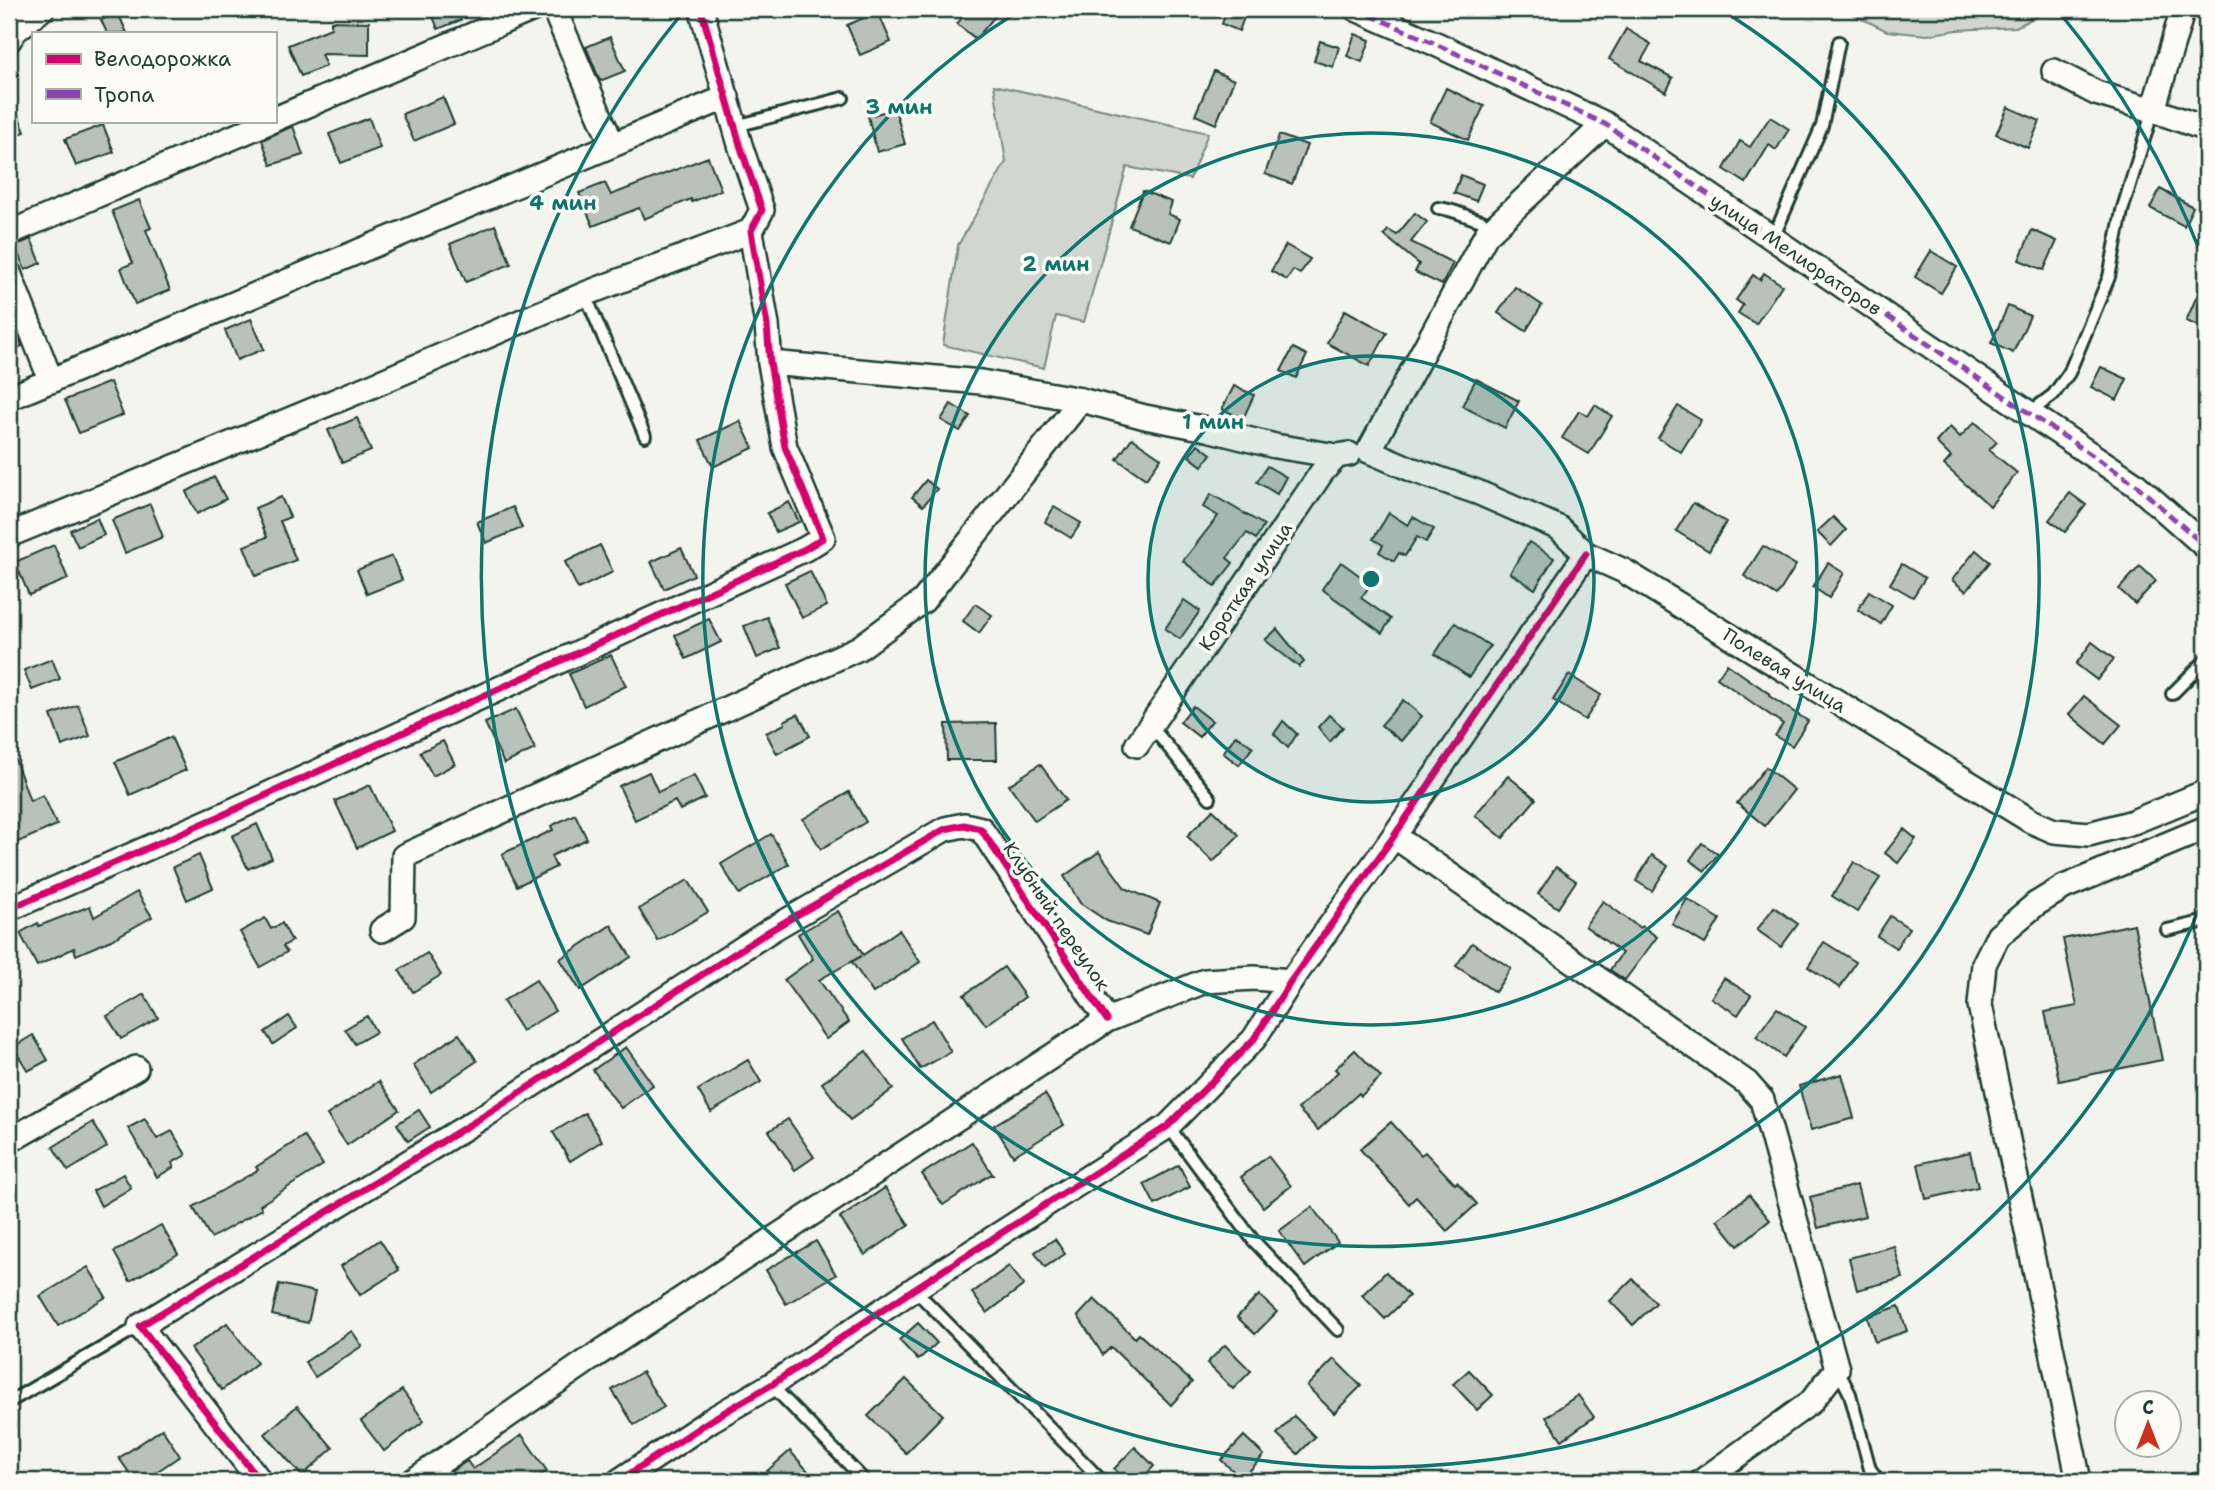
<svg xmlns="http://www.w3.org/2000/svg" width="2215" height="1490" viewBox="0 0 2215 1490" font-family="'Shantell Sans',sans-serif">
<rect width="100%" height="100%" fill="#f4f4ef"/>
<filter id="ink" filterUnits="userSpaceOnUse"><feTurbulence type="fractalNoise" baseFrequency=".0143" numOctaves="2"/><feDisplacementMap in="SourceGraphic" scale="14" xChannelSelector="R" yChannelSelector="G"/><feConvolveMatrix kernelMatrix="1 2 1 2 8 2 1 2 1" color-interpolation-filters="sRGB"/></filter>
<g filter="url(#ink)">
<g fill="#d1d6d1" stroke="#788a82" stroke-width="2">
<polygon points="1842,9 2046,9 2043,13 2016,27 1957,30 1927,35 1887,31"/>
<polygon points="994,85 1208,133 1190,179 1127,167 1084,322 1056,316 1044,368 943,345 958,245 1006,162"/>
</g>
<g fill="#b9c1bb" stroke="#1f3d34" stroke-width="2">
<polygon points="430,9 457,9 461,20 438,29"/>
<polygon points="969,9 1001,9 976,39 957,24"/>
<polygon points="1227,9 1247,9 1239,31 1222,24"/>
<polygon points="878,12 891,42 860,55 847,25"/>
<polygon points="118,13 127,33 107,33 101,20"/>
<polygon points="331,21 369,22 369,55 321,54 326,66 301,76 288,45 331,28"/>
<polygon points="1626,29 1651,44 1641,61 1673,78 1666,92 1609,59"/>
<polygon points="1355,34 1370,40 1362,62 1347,56"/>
<polygon points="610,37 625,71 600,81 586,47"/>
<polygon points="1320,41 1339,47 1333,67 1314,61"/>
<polygon points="1214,71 1234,80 1216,124 1195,115"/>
<polygon points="1446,88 1484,106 1468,140 1430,122"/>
<polygon points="9,92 25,132 9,138"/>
<polygon points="443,97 454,124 414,141 402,114"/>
<polygon points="2008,107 2040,121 2028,148 1996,134"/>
<polygon points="895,109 905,144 877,152 868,116"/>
<polygon points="1770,117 1789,129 1776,150 1769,145 1746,183 1724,169 1740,141 1750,147"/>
<polygon points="369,118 380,148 341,163 329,134"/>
<polygon points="103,125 114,152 76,166 65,139"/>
<polygon points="293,126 303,155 271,165 262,140"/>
<polygon points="1279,135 1307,145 1292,184 1265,174"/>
<polygon points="708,157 721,190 692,202 691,199 644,219 639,208 593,226 579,193 605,183 611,195"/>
<polygon points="1461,175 1483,184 1476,201 1454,193"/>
<polygon points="2160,189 2193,207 2184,226 2150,208"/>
<polygon points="1143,191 1172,202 1168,214 1180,219 1171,242 1129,226"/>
<polygon points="139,200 151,228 146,230 170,290 135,304 121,268 133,263 112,211"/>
<polygon points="1415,213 1427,222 1411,242 1453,263 1442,285 1415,272 1419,264 1384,235 1388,230 1397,235"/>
<polygon points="495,225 511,264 466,282 450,244"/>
<polygon points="2032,230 2057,241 2044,270 2019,260"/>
<polygon points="31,239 41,263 25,270 15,246"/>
<polygon points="1286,245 1310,259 1300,274 1293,270 1287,280 1271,271"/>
<polygon points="1931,251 1957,267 1941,293 1915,277"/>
<polygon points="1764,273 1782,285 1756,324 1738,313 1743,305 1736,300 1753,275 1760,280"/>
<polygon points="2206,275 2206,329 2186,321"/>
<polygon points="1515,287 1542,305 1526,331 1498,313"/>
<polygon points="2008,306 2030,316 2013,353 1991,343"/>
<polygon points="1345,310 1387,333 1369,366 1327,343"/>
<polygon points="9,311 22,346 9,352"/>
<polygon points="251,319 264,349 237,360 225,330"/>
<polygon points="1293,348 1307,355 1296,378 1281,371"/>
<polygon points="2101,367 2127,379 2117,400 2091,387"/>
<polygon points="1476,379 1519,401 1505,428 1462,406"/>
<polygon points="110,382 123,415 79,433 65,400"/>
<polygon points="1234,386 1254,395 1243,419 1222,409"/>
<polygon points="951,404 970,416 960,431 941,420"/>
<polygon points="1595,405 1612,416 1589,454 1562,438 1579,411 1588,416"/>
<polygon points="1678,406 1701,420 1681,452 1658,438"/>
<polygon points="357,418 371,451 342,463 328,430"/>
<polygon points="740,421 753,448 713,467 700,440"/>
<polygon points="1975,422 1997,442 1989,450 2017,473 1990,506 1944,465 1951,457 1936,442 1950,427 1960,437"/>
<polygon points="1132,438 1161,458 1146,479 1117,459"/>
<polygon points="1198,444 1211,454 1202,466 1189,456"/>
<polygon points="1267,466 1286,477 1277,494 1257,482"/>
<polygon points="214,477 226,499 197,514 186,492"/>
<polygon points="926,480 937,489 923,506 912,497"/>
<polygon points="2070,493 2086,505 2065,532 2049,520"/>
<polygon points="1211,494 1264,525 1256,539 1247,533 1227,558 1233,563 1215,586 1183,561 1218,516 1203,507"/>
<polygon points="281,497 290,517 280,521 296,560 256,576 244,546 267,537 255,508"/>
<polygon points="789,502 799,522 776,532 767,513"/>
<polygon points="1693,503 1726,522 1709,551 1676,531"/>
<polygon points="150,504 163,537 125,553 112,520"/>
<polygon points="513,507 522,528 486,543 477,522"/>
<polygon points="1054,507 1081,523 1071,538 1045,522"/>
<polygon points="1389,513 1408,525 1413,517 1434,529 1426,542 1417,537 1405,556 1399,553 1394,561 1379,552 1383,545 1373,539"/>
<polygon points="1833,517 1846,530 1831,546 1817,532"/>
<polygon points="97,518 104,535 78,547 70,530"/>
<polygon points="1529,542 1554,558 1535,589 1510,573"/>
<polygon points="54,545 68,579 29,595 15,562"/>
<polygon points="600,545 613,572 578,589 565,562"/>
<polygon points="1763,546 1796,565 1777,596 1744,576"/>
<polygon points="681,548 694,575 664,589 651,562"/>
<polygon points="1976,550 1990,562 1966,591 1952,580"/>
<polygon points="392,556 402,580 367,594 357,570"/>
<polygon points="1341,562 1371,584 1361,598 1391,619 1382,633 1322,589"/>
<polygon points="1828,563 1844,573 1829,598 1813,587"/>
<polygon points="1902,564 1925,578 1913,597 1890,584"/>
<polygon points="2140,566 2156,581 2135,604 2119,589"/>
<polygon points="810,571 827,606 802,618 785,583"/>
<polygon points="1869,591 1892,605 1881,624 1858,610"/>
<polygon points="1184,600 1200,611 1180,639 1165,629"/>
<polygon points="975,604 992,615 979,633 963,621"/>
<polygon points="767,617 780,648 757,658 744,626"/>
<polygon points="709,619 721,642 686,659 675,635"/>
<polygon points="1455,623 1490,646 1469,677 1435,654"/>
<polygon points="1277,629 1304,662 1299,667 1265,640"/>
<polygon points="2092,642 2114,659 2097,680 2076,664"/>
<polygon points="611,655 626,686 584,706 569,674"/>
<polygon points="52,659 60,679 32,690 24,670"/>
<polygon points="1727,664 1770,694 1769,696 1808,721 1792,746 1775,736 1783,724 1717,678"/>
<polygon points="1569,675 1601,695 1585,720 1553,700"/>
<polygon points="2084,696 2121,725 2105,744 2069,714"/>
<polygon points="1403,700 1422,716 1401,741 1381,725"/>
<polygon points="78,705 90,736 62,746 51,715"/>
<polygon points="1193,706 1212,721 1199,737 1180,722"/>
<polygon points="516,709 535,749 504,764 485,723"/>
<polygon points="798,714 810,736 777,754 766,733 785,724 784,721"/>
<polygon points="1329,715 1343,727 1330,742 1318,727"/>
<polygon points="1283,721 1297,734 1288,748 1274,734"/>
<polygon points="996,723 997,760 947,760 946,724"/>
<polygon points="1236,735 1253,747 1239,765 1223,753"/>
<polygon points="171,737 186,770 130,795 115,762"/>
<polygon points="443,741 455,764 433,776 420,752"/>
<polygon points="9,748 11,748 30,801 43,795 57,825 9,846"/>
<polygon points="1040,764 1066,800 1035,821 1009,785"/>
<polygon points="1766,767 1794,790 1765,826 1737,803"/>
<polygon points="649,772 658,792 694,775 705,798 680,810 675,801 635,820 619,786"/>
<polygon points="1508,776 1536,799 1503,838 1475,815"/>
<polygon points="370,785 392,831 357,848 335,801"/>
<polygon points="849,792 866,822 821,849 803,819"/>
<polygon points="1213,810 1239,835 1213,862 1187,836"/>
<polygon points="575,814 587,839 551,856 556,867 517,886 502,854 553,830 551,826"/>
<polygon points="257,824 272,858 248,869 232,836"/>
<polygon points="1904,829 1916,839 1898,863 1885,853"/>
<polygon points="771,834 789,864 739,894 721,864"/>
<polygon points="1702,843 1718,854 1705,871 1690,860"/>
<polygon points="1099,852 1125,888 1160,903 1147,935 1107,921 1080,903 1064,876"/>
<polygon points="199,855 213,888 187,900 173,867"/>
<polygon points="1652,855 1668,866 1652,891 1636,881"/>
<polygon points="1854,862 1880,878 1857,912 1832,896"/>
<polygon points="1556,867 1576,881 1558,908 1538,894"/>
<polygon points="688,880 708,912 658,941 639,909"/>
<polygon points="137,892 152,917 111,940 76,955 74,948 37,966 20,933 38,923 39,926 90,906 94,917"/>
<polygon points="1687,899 1720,919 1705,944 1672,924"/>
<polygon points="1603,901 1640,928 1642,926 1657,937 1625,980 1610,970 1622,953 1585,926"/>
<polygon points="1774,907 1798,924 1781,947 1757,930"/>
<polygon points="838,911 863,955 899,930 920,962 873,993 852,962 861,956 819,980 849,1022 826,1039 784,980 813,959 798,934"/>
<polygon points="1890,916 1909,928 1896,948 1877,936"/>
<polygon points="265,918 271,929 282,923 292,941 283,946 287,952 260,967 240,932"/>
<polygon points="2134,924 2162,1060 2059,1081 2045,1012 2077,1006 2063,939"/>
<polygon points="611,925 631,957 580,990 560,959"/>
<polygon points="1824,942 1856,962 1840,988 1808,967"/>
<polygon points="1472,943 1511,968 1495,992 1456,966"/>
<polygon points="427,953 441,975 413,992 399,970"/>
<polygon points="1004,967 1025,997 986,1025 964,995"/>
<polygon points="1724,978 1751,995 1738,1015 1711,998"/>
<polygon points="536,980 555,1011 522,1031 503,1001"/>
<polygon points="144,994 158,1018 121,1039 107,1016"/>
<polygon points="1777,1008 1805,1027 1784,1057 1756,1037"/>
<polygon points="289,1016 297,1028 273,1044 265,1032"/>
<polygon points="367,1016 376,1032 355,1044 345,1029"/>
<polygon points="932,1020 951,1052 920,1069 902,1038"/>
<polygon points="459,1034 477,1061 431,1092 413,1065"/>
<polygon points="33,1035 48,1060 28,1071 13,1047"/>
<polygon points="626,1047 653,1085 621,1108 593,1070"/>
<polygon points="1355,1050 1381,1077 1361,1096 1359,1093 1318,1130 1298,1109 1338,1072 1335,1069"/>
<polygon points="866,1051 893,1089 850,1120 822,1083"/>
<polygon points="748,1060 761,1082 711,1112 698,1090"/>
<polygon points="1842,1074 1854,1118 1811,1130 1799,1086"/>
<polygon points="379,1081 399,1110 347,1145 327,1115"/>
<polygon points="1045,1094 1064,1125 1013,1156 994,1125"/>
<polygon points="419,1110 430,1127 408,1141 397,1124"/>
<polygon points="585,1113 602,1141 570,1161 553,1132"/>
<polygon points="145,1119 157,1139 172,1131 186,1155 172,1163 174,1167 157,1177 128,1128"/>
<polygon points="788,1119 814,1157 795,1170 769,1131"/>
<polygon points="93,1122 107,1147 68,1171 53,1147"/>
<polygon points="1391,1122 1421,1155 1425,1152 1455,1184 1457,1182 1477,1204 1447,1231 1416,1197 1409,1204 1360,1149"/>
<polygon points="304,1136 323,1165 260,1205 262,1209 211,1238 193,1207 258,1170 256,1167"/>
<polygon points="972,1142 993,1175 990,1175 943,1205 922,1174"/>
<polygon points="1970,1152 1978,1187 1926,1199 1918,1164"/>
<polygon points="1268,1156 1291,1186 1263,1207 1241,1177"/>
<polygon points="1179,1165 1190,1187 1155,1205 1144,1184"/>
<polygon points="123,1174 131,1188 101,1206 93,1191"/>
<polygon points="1857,1185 1865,1216 1818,1228 1810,1197"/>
<polygon points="885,1188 909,1225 865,1255 840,1218"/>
<polygon points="1749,1195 1770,1220 1738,1246 1717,1220"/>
<polygon points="1312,1207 1338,1242 1305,1267 1279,1231"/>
<polygon points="161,1225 178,1254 130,1281 114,1252"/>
<polygon points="1055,1239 1065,1254 1045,1267 1035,1252"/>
<polygon points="380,1240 399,1270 360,1295 341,1266"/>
<polygon points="816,1241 836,1275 786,1304 766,1270"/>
<polygon points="1894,1246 1903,1278 1857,1290 1849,1258"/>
<polygon points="1009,1266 1024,1285 987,1313 972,1293"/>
<polygon points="88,1267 106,1297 58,1326 40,1296"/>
<polygon points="1386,1272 1409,1296 1385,1319 1362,1295"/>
<polygon points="1633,1279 1656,1303 1633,1325 1610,1301"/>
<polygon points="279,1284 315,1292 308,1323 272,1315"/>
<polygon points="1259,1295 1277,1312 1255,1334 1237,1317"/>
<polygon points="1094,1299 1135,1338 1139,1334 1192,1382 1171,1405 1111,1347 1103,1355 1078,1316"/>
<polygon points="1899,1306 1907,1331 1875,1342 1867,1317"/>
<polygon points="227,1323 257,1363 222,1390 191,1349"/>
<polygon points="918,1323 937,1343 918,1360 899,1340"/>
<polygon points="352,1331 362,1346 315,1377 305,1362"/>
<polygon points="1225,1345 1251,1371 1233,1389 1207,1363"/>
<polygon points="1334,1359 1361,1386 1334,1413 1307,1386"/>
<polygon points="1469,1370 1493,1395 1477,1410 1453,1384"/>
<polygon points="642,1372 664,1407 634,1425 612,1390"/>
<polygon points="906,1379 943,1415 906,1453 868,1416"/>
<polygon points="402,1390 424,1421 384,1451 361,1421"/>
<polygon points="1578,1395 1594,1417 1562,1440 1546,1417"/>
<polygon points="297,1406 333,1448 302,1476 265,1434"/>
<polygon points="1294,1416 1315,1437 1298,1454 1277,1434"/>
<polygon points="162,1429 180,1456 143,1481 135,1481 119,1458"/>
<polygon points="522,1435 547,1471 532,1481 437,1481 467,1461 473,1469"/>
<polygon points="1244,1436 1264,1455 1242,1479 1221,1460"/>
<polygon points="1135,1447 1154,1466 1140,1481 1127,1481 1114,1469"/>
<polygon points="790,1451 817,1481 776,1481 767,1471"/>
</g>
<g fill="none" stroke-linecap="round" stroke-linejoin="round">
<g stroke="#1f3d34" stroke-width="16">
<g id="lane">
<polyline points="736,126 843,98"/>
<path d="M1438,208C1454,209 1466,217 1482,221L1486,235"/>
<polyline points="1773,238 1822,126 1839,42"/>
<polyline points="585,294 645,436"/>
<polyline points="2029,413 2053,395 2069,373 2109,277 2122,211 2153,110"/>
<polyline points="2172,694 2206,660"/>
<polyline points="1151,726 1210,798"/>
<polyline points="2167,930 2206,921"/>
<polyline points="1168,1126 1253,1240 1338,1330"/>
<polyline points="914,1289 1102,1481"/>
<polyline points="1838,1370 1850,1394 1870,1469 1879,1481"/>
<polyline points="771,1385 865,1481"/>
<polyline points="9,1402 140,1326"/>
</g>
</g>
<g stroke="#1f3d34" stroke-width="28">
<g id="street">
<polyline points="554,9 612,144"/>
<polyline points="1356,9 1436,44 1605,124 2029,413 2135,484 2206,547"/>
<polyline points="9,40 15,31 42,9"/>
<polyline points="2054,71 2096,93 2153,110 2206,129"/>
<polyline points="2153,110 2183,9"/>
<polyline points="275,119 533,9"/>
<polyline points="9,233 271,121"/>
<polyline points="9,273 51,381"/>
<polyline points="770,363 981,382 1081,400 1145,417 1207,429 1275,446 1337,456"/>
<polyline points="9,398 727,97"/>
<polyline points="1369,451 1413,470 1477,492 1559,528 1586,554 1624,571 2031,821 2054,831 2089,834 2133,822 2206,792"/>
<polyline points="1369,451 1486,235 1605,124"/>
<polyline points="9,535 369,387 585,294 751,231"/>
<polyline points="1137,745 1322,472 1337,456 1349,454"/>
<polyline points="1394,836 1747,1083 1762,1100 1837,1369 1811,1402 1702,1481"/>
<polyline points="9,909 225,814 805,549 823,538 785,447 770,363 767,325 751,231 762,210 741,148 701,9"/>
<polyline points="382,930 403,917 404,856 859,648 923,601 1081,400"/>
<polyline points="9,1141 136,1068"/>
<polyline points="260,1481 140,1326 484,1116 771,930 945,829 964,825 981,829 1107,1020"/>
<polyline points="413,1481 593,1357 1107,1020 1205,981 1254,978 1291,981"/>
<polyline points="619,1481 711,1420 771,1385 914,1289 1168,1126 1254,1039 1291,981 1394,836 1586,554"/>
<polyline points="2079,1481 1980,1005 1984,964 1998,936 2036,904 2064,887 2206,828"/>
</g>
</g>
<use href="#lane" stroke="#fdfcf7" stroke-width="10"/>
<use href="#street" stroke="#fdfcf7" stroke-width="23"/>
<polyline stroke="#8e44ad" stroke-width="5" stroke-dasharray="10 5" stroke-linecap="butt" points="1356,9 1436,44 1605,124 2029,413 2135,484 2206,547"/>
<g stroke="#fdfcf7" stroke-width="11">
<g id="cycleway">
<polyline points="9,909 225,814 805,549 823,538 785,447 770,363 767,325 751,231 762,210 741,148 701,9"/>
<polyline points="260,1481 140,1326 484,1116 771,930 945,829 964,825 981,829 1107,1020"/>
<polyline points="619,1481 711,1420 771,1385 914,1289 1168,1126 1254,1039 1291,981 1394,836 1586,554"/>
</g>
</g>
<use href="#cycleway" stroke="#d6006c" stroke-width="7"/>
</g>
</g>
<circle cx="1371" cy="579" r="223" fill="#0f766e" fill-opacity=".12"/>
<g fill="none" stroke="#0f766e" stroke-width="3.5">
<circle cx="1371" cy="579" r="223"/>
<circle cx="1371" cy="579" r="446"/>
<path d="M1720 9A668 668 0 1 1 1022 9"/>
<path d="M2206 891A891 891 0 1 1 683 12M2059 12A891 891 0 0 1 2206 267"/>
</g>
<g text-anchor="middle" stroke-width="7" stroke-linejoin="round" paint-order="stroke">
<g font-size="19" fill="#1f3d34" stroke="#fdfcf7">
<text transform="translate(1796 254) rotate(34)" y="7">улица Мелиораторов</text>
<text transform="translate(1245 586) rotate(-56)" y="7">Короткая улица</text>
<text transform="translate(1785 670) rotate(32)" y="7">Полевая улица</text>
<text transform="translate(1057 916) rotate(56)" y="7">Клубный переулок</text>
</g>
</g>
<circle cx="1371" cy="579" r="10" fill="#0f766e" stroke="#fdfcf7" stroke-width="3.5"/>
<g font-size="21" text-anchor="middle" font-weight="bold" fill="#0f766e" stroke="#fdfcf7" stroke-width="7" stroke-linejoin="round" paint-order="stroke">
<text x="899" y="114">3 мин</text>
<text x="563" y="210">4 мин</text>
<text x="1056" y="271">2 мин</text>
<text x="1213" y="429">1 мин</text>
</g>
<rect width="2215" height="1490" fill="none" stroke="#fdfcf7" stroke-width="35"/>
<rect x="18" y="18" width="2180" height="1455" fill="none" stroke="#1f3d34" stroke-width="2.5" filter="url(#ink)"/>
<rect x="32" y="32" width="245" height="91" fill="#fdfcf7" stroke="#a4b0a9" stroke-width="2"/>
<rect x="46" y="54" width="35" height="10" fill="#d6006c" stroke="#a4b0a9" stroke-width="2"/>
<text x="94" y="66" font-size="21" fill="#1f3d34">Велодорожка</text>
<rect x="46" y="89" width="35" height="10" fill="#8e44ad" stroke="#a4b0a9" stroke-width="2"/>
<text x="94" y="102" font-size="21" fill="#1f3d34">Тропа</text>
<g transform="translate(2148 1424)"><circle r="33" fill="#fdfcf7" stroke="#a4b0a9" stroke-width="2"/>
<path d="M0-5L12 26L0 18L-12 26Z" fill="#c8321e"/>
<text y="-10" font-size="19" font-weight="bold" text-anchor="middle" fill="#1f3d34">С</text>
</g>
</svg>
